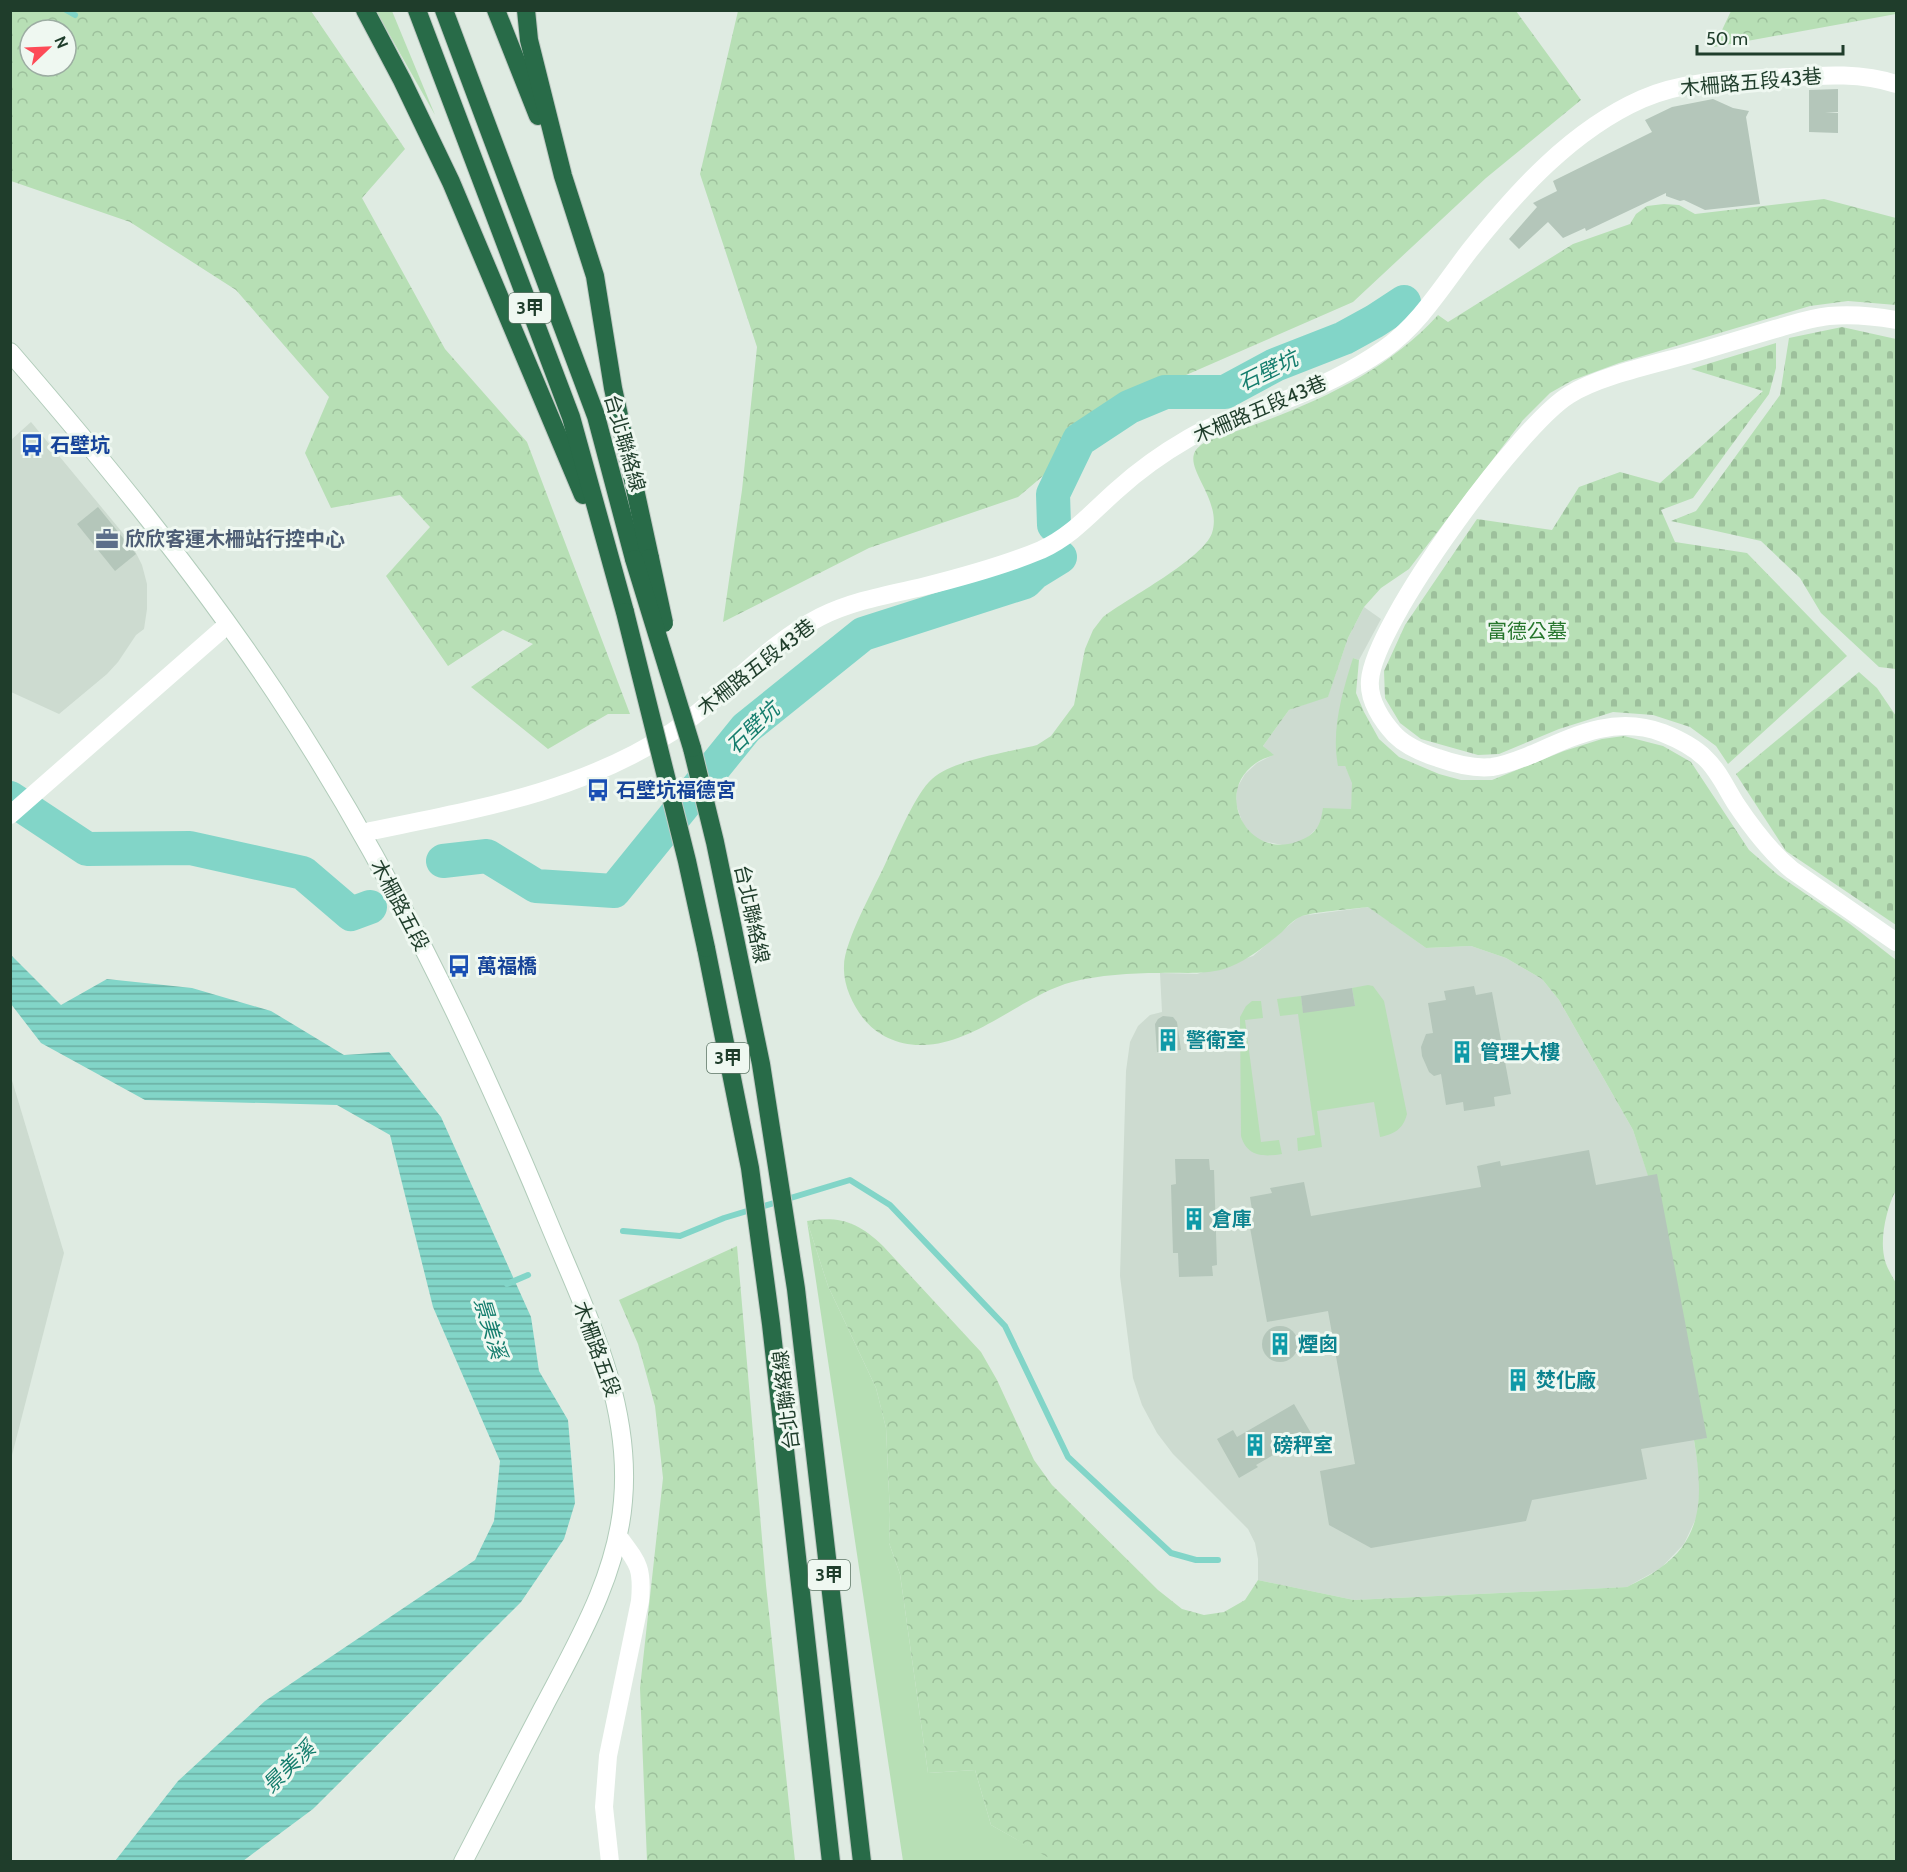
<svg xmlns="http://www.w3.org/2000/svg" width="1907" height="1872" viewBox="0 0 1907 1872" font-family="Cabin,'Noto Sans TC',sans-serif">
<defs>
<pattern id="forest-crowns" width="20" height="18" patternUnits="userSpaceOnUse" patternTransform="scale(1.5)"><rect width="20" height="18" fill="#b7dfb5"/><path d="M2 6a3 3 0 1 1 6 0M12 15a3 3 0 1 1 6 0" fill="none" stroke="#9dc09c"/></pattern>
<pattern id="cemetery-stones" width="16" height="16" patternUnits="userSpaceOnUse" patternTransform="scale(1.5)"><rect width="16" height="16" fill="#b7dfb5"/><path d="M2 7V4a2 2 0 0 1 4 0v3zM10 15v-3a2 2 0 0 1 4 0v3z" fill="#9dc09c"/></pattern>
<pattern id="water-rules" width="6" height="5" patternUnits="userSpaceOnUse" patternTransform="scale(1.5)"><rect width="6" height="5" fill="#82d5c8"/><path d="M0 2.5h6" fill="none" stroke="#6aaea3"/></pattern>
</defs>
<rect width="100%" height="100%" fill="#dfebe2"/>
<g fill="#cddbd0">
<polygon points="31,422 131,543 142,565 147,584 147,609 144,629 136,635 118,662 107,674 59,714 11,692 11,440"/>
<polygon points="1364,607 1381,619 1359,660 1353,658 1345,766 1353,783 1351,809 1319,826 1306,839 1287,846 1257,840 1243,824 1236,804 1237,788 1245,774 1257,763 1273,755 1263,746 1289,710 1328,696 1348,638"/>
<polygon points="1369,907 1426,948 1471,946 1506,958 1542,979 1559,1000 1633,1130 1648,1175 1657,1174 1707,1438 1694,1441 1700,1478 1698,1514 1684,1544 1661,1568 1627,1587 1354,1600 1258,1580 1258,1559 1255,1543 1248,1529 1173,1454 1157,1433 1142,1405 1133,1378 1120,1276 1126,1071 1130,1042 1138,1026 1150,1015 1162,1012 1160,973 1197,974 1253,956 1300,916"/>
<polygon points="11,1077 64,1253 11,1459 10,1077"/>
</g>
<g fill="#b7dfb5">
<polygon points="376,11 392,11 435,115"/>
<path d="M1368,985L1373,986L1384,1001L1407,1114C1403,1129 1395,1134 1380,1137L1374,1102L1317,1111L1322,1147L1298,1151L1297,1138L1315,1135L1298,1014L1280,1016L1277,999L1301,996L1303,1012L1355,1005L1352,988Z"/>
<path d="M1252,1001H1261L1263,1018L1245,1020L1261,1142L1279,1140L1282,1154C1264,1157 1247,1157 1241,1136L1240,1017L1246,1006Z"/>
<polygon points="807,1221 828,1286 876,1388 886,1428 890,1515 889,1543 900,1574 928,1773 975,1770 991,1825 1056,1861 903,1861"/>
</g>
<g fill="url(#forest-crowns)" fill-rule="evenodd">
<path d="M11,10L311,11L405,149L362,198L445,349L527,442L630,714H608L548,749L471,687L533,644L503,630L448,666L386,576L430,527L400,495L331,508L305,453L329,397L236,290L130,222L11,181ZM30,30H66V66H30Z"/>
<polygon points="738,11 1516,11 1581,100 1486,178 1353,302 1138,396 1018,497 869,548 723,622 742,490 757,347 700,174"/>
<polygon points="1731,11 1896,10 1896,14 1714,47"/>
<path d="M1824,199L1896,218V305L1848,301L1810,306L1619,363L1573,380L1550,393L1523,420L1409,569L1381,588L1364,607L1348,638L1328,697L1289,710L1263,746L1274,755C1268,757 1261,759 1256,763C1213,792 1247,859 1296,842C1305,839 1314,834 1318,826C1321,821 1322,813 1323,808L1351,809L1352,783L1345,766H1338C1331,730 1342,693 1353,658L1359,660L1356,693L1364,712L1379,739L1399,757L1439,774L1461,780H1492L1564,751L1602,739L1624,736L1663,746L1691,762L1749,850L1778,875L1850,924L1896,960V1190C1887,1207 1880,1236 1884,1256C1885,1265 1892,1276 1896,1283V1861L1056,1862L991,1825L975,1770L928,1773L900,1574L889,1543L890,1515L886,1428L876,1388L828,1286L807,1221C840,1216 858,1222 883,1246L981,1352L997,1380L1034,1460L1052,1485L1158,1590L1182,1609L1204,1615L1224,1612L1245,1600L1258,1580L1354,1600L1627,1587C1638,1581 1650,1576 1660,1568C1706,1536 1702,1489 1694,1440L1706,1438L1648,1176L1633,1130L1559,1000L1542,979L1506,958L1471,946L1426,948L1368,907C1354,909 1309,912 1300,917C1293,920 1287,927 1282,932C1264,947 1247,961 1224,969C1202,975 1182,972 1159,973C1131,973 1099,975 1072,982C1023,995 976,1044 923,1045C900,1046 877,1036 863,1018C852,1004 843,984 844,966C844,941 876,885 887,860C897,838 916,793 932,779C952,760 1010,752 1037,745L1051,736L1074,705L1085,649L1093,630L1103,617C1128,598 1203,559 1212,533C1222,502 1188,472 1194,454C1196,448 1202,444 1207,441C1291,413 1377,382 1438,315L1448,322L1573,244L1630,224L1636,214L1647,206L1664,204L1679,205L1695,214Z"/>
<polygon points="737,1246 766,1585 795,1861 647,1861 640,1688 663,1478 655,1406 638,1344 619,1300"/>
</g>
<g fill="url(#cemetery-stones)">
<polygon points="1842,327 1896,339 1896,669 1879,667 1821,613 1800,578 1761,541 1671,521 1696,511 1780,395 1789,338"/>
<polygon points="1776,343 1776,368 1769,394 1693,498 1661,510 1675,542 1747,553 1847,656 1728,764 1716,746 1690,727 1653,715 1613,712 1559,729 1499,754 1478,755 1421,739 1400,723 1385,698 1384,671 1405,625 1477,519 1552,530 1579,487 1620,472 1660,483 1763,391 1691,369"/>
<polygon points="1859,672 1877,688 1896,716 1896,925 1786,851 1736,774"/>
</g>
<polygon fill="url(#water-rules)" points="11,955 61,1005 107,979 192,988 271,1011 344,1055 389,1052 441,1117 531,1317 539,1371 568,1420 575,1503 564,1539 521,1602 313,1809 243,1861 115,1861 178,1781 265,1701 475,1560 494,1521 500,1461 433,1307 390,1135 337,1105 145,1100 41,1043 11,1004"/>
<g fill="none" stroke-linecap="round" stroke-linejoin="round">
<g stroke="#82d5c8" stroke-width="6">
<polyline points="66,10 75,15"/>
<polyline points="623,1231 680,1236 724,1218 850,1180 890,1205 1005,1326 1068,1457 1171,1553 1196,1560 1218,1560"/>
<polyline points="507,1284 528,1275"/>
</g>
<g stroke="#82d5c8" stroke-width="34">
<polyline points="1054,525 1053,494 1079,440 1129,407 1165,392 1225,392 1275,365 1344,338 1375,321 1404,302"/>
<polyline points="10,798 87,849 190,848 303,873 351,914 370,907"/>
<polyline points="443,861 487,856 536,886 614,891 746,728 863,634 1025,582 1034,573 1060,557"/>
</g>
</g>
<g fill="#b4c6ba">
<polygon points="1838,89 1838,112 1825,113 1838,113 1838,133 1809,132 1809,90"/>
<polygon points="1713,99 1733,108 1749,111 1746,117 1760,204 1705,210 1684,200 1680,201 1666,196 1666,193 1586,231 1585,228 1563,238 1548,222 1519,249 1509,239 1537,207 1533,203 1557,191 1553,181 1652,132 1645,120 1672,107"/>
<polygon points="98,507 136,554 115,571 77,524"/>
<polygon points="1474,986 1476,995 1492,992 1511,1094 1494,1097 1495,1106 1464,1111 1463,1102 1446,1105 1441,1074 1434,1076 1429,1072 1422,1056 1421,1047 1426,1034 1433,1033 1428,1003 1446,1000 1444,991"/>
<polygon points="1352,988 1355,1006 1303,1013 1301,996"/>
<polygon points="1163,1016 1173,1017 1177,1022 1181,1050 1157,1052 1155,1024 1158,1019"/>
<polygon points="1589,1150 1596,1185 1657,1174 1707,1438 1641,1449 1647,1479 1532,1500 1526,1521 1371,1548 1329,1525 1320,1471 1355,1464 1328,1311 1267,1322 1247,1211 1252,1210 1250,1197 1272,1193 1270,1188 1304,1182 1311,1216 1481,1187 1477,1166 1500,1161 1501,1166"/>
<polygon points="1175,1159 1209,1159 1210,1170 1214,1170 1217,1265 1212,1266 1213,1276 1179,1277 1178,1253 1173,1253 1171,1185 1176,1184"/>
<circle cx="1280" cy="1344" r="18"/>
<polygon points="1294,1404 1311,1433 1256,1465 1258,1467 1239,1478 1217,1439 1233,1430 1237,1437"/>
</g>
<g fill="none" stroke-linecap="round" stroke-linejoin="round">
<g stroke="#b1ccba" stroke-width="20">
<path id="secondary" d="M10,352C104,461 196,573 275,692C385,858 472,1037 548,1221C585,1311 632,1401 623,1501C617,1576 577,1643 543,1708C516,1759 490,1810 463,1862"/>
</g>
<g stroke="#c0c9c4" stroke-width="20">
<g id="motorway">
<polyline points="365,10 402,80 451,182 583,495"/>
<polyline points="417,10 571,417 625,612"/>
<polyline points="444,10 596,416 634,559"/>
<polyline points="496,10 538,116"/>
<polyline points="526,10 529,40 563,176 595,276 613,388 650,558"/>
<polyline points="692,748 715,842 761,1064 796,1289 862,1862"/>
<polyline points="706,948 750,1168 771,1324 831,1862"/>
</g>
</g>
<g stroke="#fff" stroke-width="18">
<path d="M1896,320C1874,316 1852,314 1829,316C1810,318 1793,324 1775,329C1749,337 1724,344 1698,352C1661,363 1600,375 1569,395C1519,426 1374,623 1370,680C1368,700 1382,721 1395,735C1407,747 1422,753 1438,758C1455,764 1474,769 1492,767C1506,765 1520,759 1533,754C1576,735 1616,715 1663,733C1678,739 1693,746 1705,758C1718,770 1726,788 1736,804C1752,828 1769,851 1792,870L1896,942"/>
<path d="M362,833C471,810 577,794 672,732C724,697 764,646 820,617C852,601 887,595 922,587C962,577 1003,566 1041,550C1072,536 1092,512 1117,490C1139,470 1163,453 1189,438C1217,422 1249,414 1280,402C1315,389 1351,372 1383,350C1420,324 1443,285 1470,250C1517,191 1572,130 1642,99C1683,81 1729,80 1773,78C1814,76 1857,71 1896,84"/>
<path d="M610,1862L604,1807L608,1756L640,1601C643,1567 638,1563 618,1536"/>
</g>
<polyline stroke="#fff" stroke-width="18" points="10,815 227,625"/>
<use href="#secondary" stroke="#fff" stroke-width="18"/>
<use href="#motorway" stroke="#286b48" stroke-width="18"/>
<g stroke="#c0c9c4" stroke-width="20" stroke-linecap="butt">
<g id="motorway-bridge">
<polyline points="650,558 664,623"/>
<polyline points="634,559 692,748"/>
<polyline points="625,612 687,861 706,948"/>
</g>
</g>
<use href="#motorway-bridge" stroke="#286b48" stroke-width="18"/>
</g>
<defs>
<g id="bus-bare" transform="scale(1.8)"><path d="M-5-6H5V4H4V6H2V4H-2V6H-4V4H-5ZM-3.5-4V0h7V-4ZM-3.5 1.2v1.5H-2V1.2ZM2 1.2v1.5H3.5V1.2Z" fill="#1a4fb4" stroke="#eff8f1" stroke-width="2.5" paint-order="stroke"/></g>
<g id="office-bare" transform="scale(1.8)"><path d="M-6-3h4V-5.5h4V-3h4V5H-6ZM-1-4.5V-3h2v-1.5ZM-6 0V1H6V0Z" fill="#5c6f8a" stroke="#eff8f1" stroke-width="2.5" paint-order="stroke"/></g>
<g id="building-bare" transform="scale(1.8)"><path d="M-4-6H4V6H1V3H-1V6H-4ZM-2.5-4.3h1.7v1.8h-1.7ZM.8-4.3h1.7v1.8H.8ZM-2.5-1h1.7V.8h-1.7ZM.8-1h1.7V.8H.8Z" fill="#0f9aa8" stroke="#eff8f1" stroke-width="2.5" paint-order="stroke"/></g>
</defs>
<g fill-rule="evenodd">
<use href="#bus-bare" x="32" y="445"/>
<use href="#office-bare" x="107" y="539"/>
<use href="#bus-bare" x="598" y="790"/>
<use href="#bus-bare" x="459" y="966"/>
<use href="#building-bare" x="1168" y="1040"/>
<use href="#building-bare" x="1462" y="1052"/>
<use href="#building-bare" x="1194" y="1219"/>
<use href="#building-bare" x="1280" y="1344"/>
<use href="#building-bare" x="1518" y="1380"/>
<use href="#building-bare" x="1255" y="1445"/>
</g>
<g text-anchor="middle" stroke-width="6" stroke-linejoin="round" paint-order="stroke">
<g fill="#eff8f1" stroke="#5d7566" stroke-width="1.5">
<rect x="509" y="293" width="42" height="30" rx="4.5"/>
<rect x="707" y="1043" width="42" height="30" rx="4.5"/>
<rect x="808" y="1560" width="42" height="30" rx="4.5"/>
</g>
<g font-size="18" font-weight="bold" fill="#1f3d2b">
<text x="530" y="314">3甲</text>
<text x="728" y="1064">3甲</text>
<text x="829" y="1581">3甲</text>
</g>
<g font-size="20" fill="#1f3d2b" stroke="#eff8f1">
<text transform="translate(1751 82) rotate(-5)" y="7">木柵路五段43巷</text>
<text transform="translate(1260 409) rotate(-23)" y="7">木柵路五段43巷</text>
<text transform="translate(625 443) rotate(74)" y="7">台北聯絡線</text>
<text transform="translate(756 667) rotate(-38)" y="7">木柵路五段43巷</text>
<text transform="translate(400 905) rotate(62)" y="7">木柵路五段</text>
<text transform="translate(752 914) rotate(78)" y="7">台北聯絡線</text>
<text transform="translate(597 1349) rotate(70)" y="7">木柵路五段</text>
<text transform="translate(786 1400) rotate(-97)" y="7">台北聯絡線</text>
</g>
<g font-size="20" font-weight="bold" fill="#164399" stroke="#eff8f1" text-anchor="start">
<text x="50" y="452">石壁坑</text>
<text x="616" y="797">石壁坑福德宮</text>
<text x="477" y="973">萬福橋</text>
</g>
<g font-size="20" font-weight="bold" fill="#4e5e75" stroke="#eff8f1" text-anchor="start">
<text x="125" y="546">欣欣客運木柵站行控中心</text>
</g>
<g font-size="20" fill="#26762c" stroke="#eff8f1">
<text x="1527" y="638">富德公墓</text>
</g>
<g font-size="20" font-weight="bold" fill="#0d838f" stroke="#eff8f1" text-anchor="start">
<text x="1186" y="1047">警衛室</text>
<text x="1480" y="1059">管理大樓</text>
<text x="1212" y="1226">倉庫</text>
<text x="1298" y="1351">煙囪</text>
<text x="1536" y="1387">焚化廠</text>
<text x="1273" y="1452">磅秤室</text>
</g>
<g font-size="21" font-style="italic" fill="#147d6d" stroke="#eff8f1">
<text transform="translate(1268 371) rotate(-26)" y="7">石壁坑</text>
<text transform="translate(753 728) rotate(-44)" y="7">石壁坑</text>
<text transform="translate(490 1328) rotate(73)" y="7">景美溪</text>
<text transform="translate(289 1767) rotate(-44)" y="7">景美溪</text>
</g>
</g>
<rect width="1907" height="1872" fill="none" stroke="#1f3d2b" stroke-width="24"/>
<g transform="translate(48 48) rotate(67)"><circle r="28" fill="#eff8f1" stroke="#9cada2" stroke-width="1.5"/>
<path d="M0-4.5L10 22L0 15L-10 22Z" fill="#fd4b57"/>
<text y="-9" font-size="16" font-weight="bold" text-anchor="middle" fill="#1f3d2b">N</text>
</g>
<path d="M1697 45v9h146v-9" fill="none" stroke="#1f3d2b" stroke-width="3"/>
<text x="1706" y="45" font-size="18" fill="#1f3d2b" stroke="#eff8f1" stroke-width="4.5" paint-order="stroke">50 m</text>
</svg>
